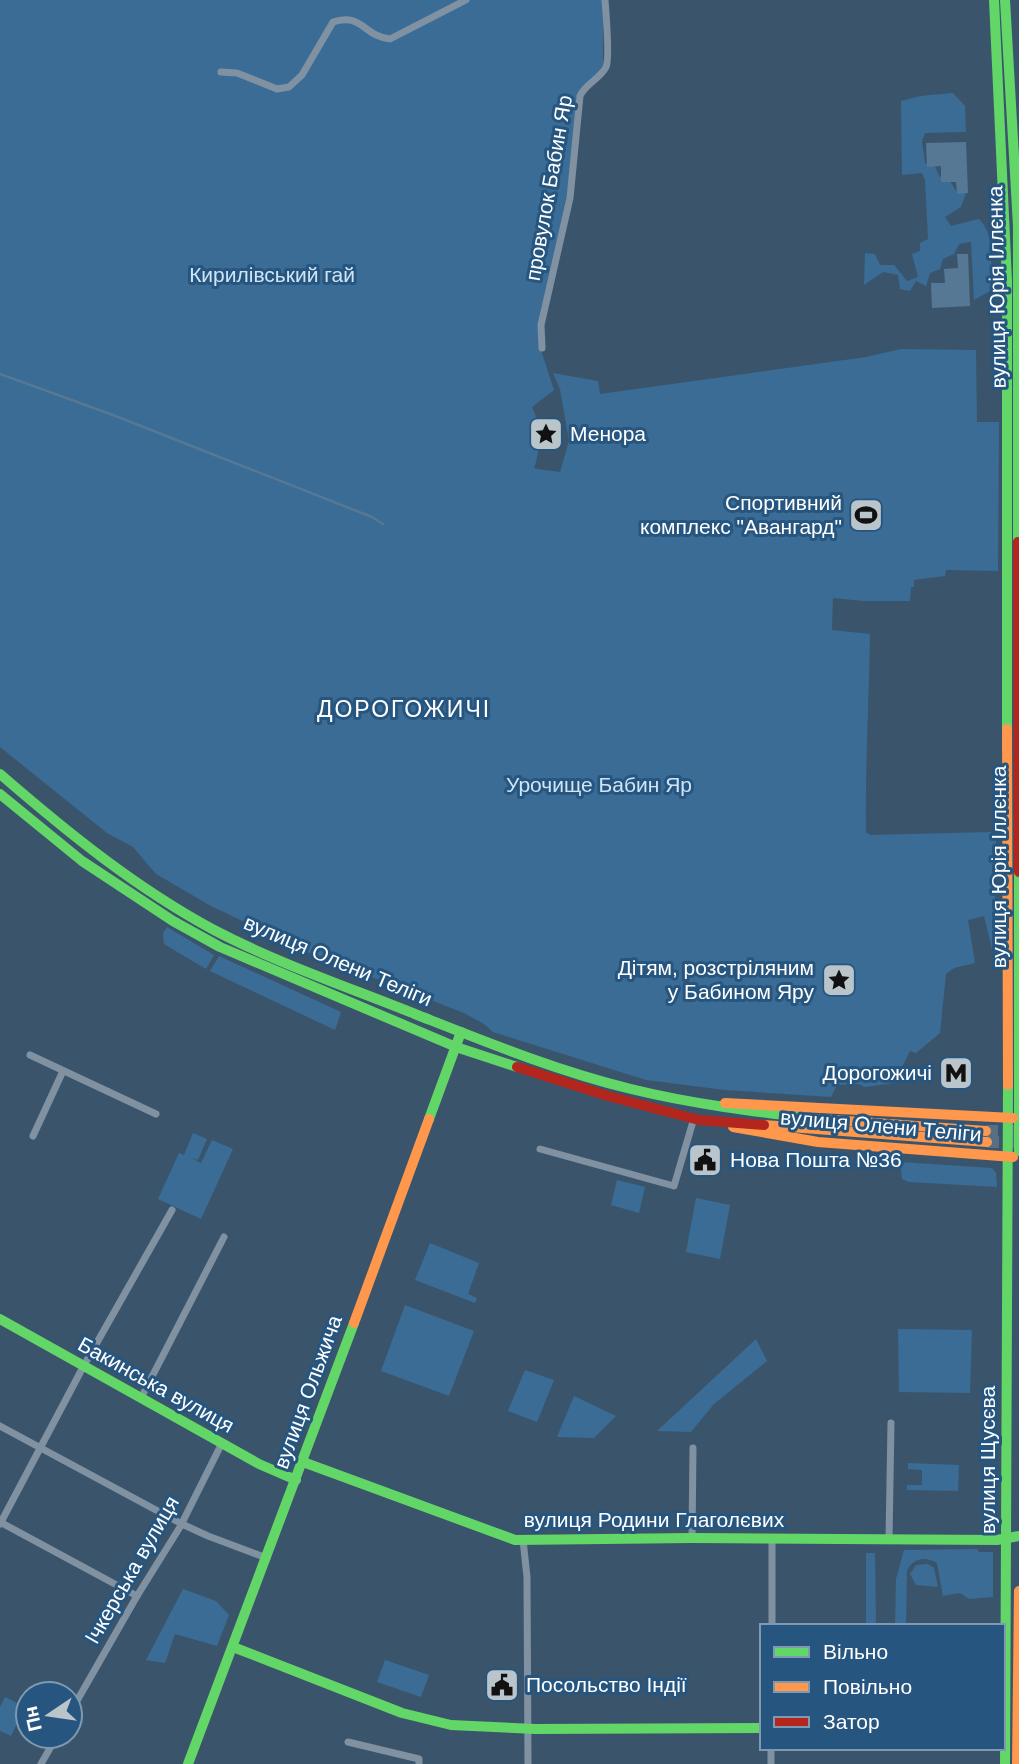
<svg xmlns="http://www.w3.org/2000/svg" width="1019" height="1764" viewBox="0 0 1019 1764" font-family="Arial,sans-serif">
<rect width="100%" height="100%" fill="#3a556b"/>
<g fill="#3a6c96">
<path d="M0,0H603V65L593,81L579,91L567,197L540,347L554,390L532,407C541,425 541,449 534,468L537,469L560,472L569,441L560,389L553,373L598,381L600,394L866,357L901,349L976,350L977,422H999L998,571L946,570L945,576L914,580V587H911L910,601H863L833,598L832,630L870,634C869,700 865,766 866,832L870,835L991,832L996,836L994,945L992,949L984,916L968,920L975,963L954,968L946,974L940,1033L916,1053L910,1051L902,1067L900,1082L865,1087L858,1084L837,1085L831,1097L725,1090L646,1080L493,1032L484,1024L464,1013L307,952L211,906L156,874L133,847L107,833L0,747Z"/>
<path d="M953,93L965,106L966,132L925,133L922,141L925,163L935,166L939,176L950,181L956,191L966,193L961,207L945,217L951,226L979,219C998,239 989,266 990,291L974,300L971,242L959,244L954,254L943,259L940,269L930,273L926,286L916,281L910,291L900,289L898,275L883,272L864,285L865,253L875,254L880,265H894L907,281L918,277L912,254L920,251V243L928,239L925,180L922,173L902,175L901,101L920,96Z"/>
<polygon points="167,927 214,955 206,969 164,944 163,933"/>
<polygon points="219,956 341,1012 335,1030 210,971"/>
<polygon points="193,1133 207,1139 198,1160 191,1158 201,1163 212,1140 233,1149 201,1219 158,1199 179,1153 184,1155"/>
<polygon points="900,1162 992,1168 996,1173 997,1187 909,1182 902,1179"/>
<polygon points="617,1180 645,1187 639,1213 611,1205"/>
<polygon points="696,1198 730,1205 720,1259 686,1252"/>
<polygon points="430,1243 479,1263 468,1294 477,1298 475,1303 415,1280"/>
<polygon points="405,1305 474,1331 449,1396 381,1371"/>
<polygon points="898,1329 972,1330 970,1393 899,1392"/>
<polygon points="756,1339 767,1361 714,1404 691,1432 657,1431"/>
<polygon points="525,1370 554,1380 537,1422 508,1411"/>
<polygon points="574,1396 616,1416 594,1438 557,1437"/>
<polygon points="908,1463 959,1465 958,1491 907,1490 907,1485 922,1485 922,1470 908,1469"/>
<path d="M977,1549L979,1552H993V1597L969,1599L960,1593L943,1596L937,1563C925,1556 914,1558 907,1570L906,1626H895L896,1579L904,1550Z"/>
<polygon points="866,1553 875,1553 876,1626 866,1626"/>
<polygon points="928,1564 934,1568 938,1587 916,1585 910,1574 916,1565"/>
<polygon points="183,1589 216,1601 229,1615 217,1646 175,1634 165,1663 146,1660"/>
<polygon points="385,1660 429,1675 421,1697 377,1682"/>
<polygon points="5,1697 25,1707 11,1736 0,1731 0,1707"/>
</g>
<g fill="#567894">
<polygon points="966,142 968,193 957,194 956,182 941,182 941,166 927,167 926,143"/>
<polygon points="957,254 968,254 970,306 932,308 931,283 945,283 944,269 958,268"/>
</g>
<g fill="none" stroke-linecap="round" stroke-linejoin="round">
<polyline stroke="#567894" stroke-width="2.5" points="0,374 113,415 372,517 383,524"/>
<g stroke="#586e81" stroke-width="12" stroke-dasharray="12 6" stroke-linecap="butt">
<polyline points="986,1131 1019,1131"/>
<polyline points="987,1142 1019,1142"/>
</g>
<g stroke="#8091a1" stroke-width="7">
<path d="M221,72L237,73L277,89L289,87L302,75L333,22C361,12 365,37 390,39L466,0"/>
<path d="M542,348L541,325L570,198L580,96C585,84 600,79 606,67C610,58 606,13 605,0"/>
<polyline points="30,1055 156,1114"/>
<polyline points="33,1136 63,1071"/>
<polyline points="540,1149 674,1186 694,1118"/>
<polyline points="141,1398 224,1237"/>
<polyline points="0,1426 182,1524 208,1536 267,1558"/>
<polyline points="0,1522 137,1596"/>
<polyline points="0,1524 82,1369 172,1210"/>
<polyline points="692,1538 693,1448"/>
<polyline points="889,1539 891,1423"/>
<polyline points="523,1540 527,1577 528,1764"/>
<polyline points="772,1626 772,1539"/>
<polyline points="70,1713 137,1596 180,1527 222,1443"/>
<polyline points="348,1742 419,1759 419,1764"/>
<polyline points="41,1764 57,1736"/>
<polyline points="771,1764 771,1748"/>
</g>
<g stroke="#63d668" stroke-width="10">
<polyline points="994,0 1007,281 1007,729"/>
<polyline points="1005,0 1018,226 1018,542"/>
<path d="M0,774C67,832 136,888 214,930C279,964 348,987 415,1014C486,1042 557,1071 631,1089C692,1104 756,1112 819,1119"/>
<polyline points="0,794 82,861 173,921 220,947 456,1047 517,1067"/>
<polyline points="1019,872 1019,1151"/>
<polyline points="429,1119 461,1032"/>
<polyline points="0,1319 259,1464 296,1480"/>
<polyline points="303,1462 515,1540 692,1538 997,1540 1019,1536"/>
<polyline points="233,1647 402,1713 451,1725 535,1729 762,1728"/>
<polyline points="188,1764 354,1323"/>
<polyline points="1005,1764 1008,1085"/>
</g>
<g stroke="#ff974d" stroke-width="10">
<polyline points="1007,729 1008,1085"/>
<polyline points="725,1103 1013,1118"/>
<polyline points="819,1119 986,1131"/>
<polyline points="764,1125 987,1142"/>
<polyline points="733,1127 818,1142 1013,1157"/>
<polyline points="354,1323 429,1119"/>
<polyline points="1017,1764 1019,1591"/>
</g>
<g stroke="#b3261e" stroke-width="10">
<polyline points="1018,542 1019,872"/>
<polyline points="517,1067 608,1096 699,1120 764,1125"/>
</g>
</g>
<defs>
<g id="sight-square" transform="scale(1.75)"><rect x="-9" y="-9" width="18" height="18" rx="4" fill="#bac4cb" stroke="#26567f"/><path d="M0-6L1.8-2.2L6-1.7L2.9 1.2L3.7 5.4L0 3.3L-3.7 5.4L-2.9 1.2L-6-1.7L-1.8-2.2Z" fill="#111"/></g>
<g id="stadium-square" transform="scale(1.75)"><rect x="-9" y="-9" width="18" height="18" rx="4" fill="#bac4cb" stroke="#26567f"/><path d="M0-5a6.5 5 0 1 0 0 10a6.5 5 0 1 0 0-10ZM-3.5-1.8h7v3.6h-7Z" fill="#111"/></g>
<g id="metro-square" transform="scale(1.75)"><rect x="-9" y="-9" width="18" height="18" rx="4" fill="#bac4cb" stroke="#26567f"/><path d="M-5.5 5V-5H-3L0 0L3-5H5.5V5H3V-.5L0 4L-3-.5V5Z" fill="#111"/></g>
<g id="civic-square" transform="scale(1.75)"><rect x="-9" y="-9" width="18" height="18" rx="4" fill="#bac4cb" stroke="#26567f"/><path d="M-.6-6.5H3V-4.5H.6V-3L4-1V1h2V6H-6V1h2V-1L-.6-3ZM-1.2 2.5V6h2.4V2.5Z" fill="#111"/></g>
</defs>
<g fill-rule="evenodd">
<use href="#sight-square" x="546" y="434"/>
<use href="#stadium-square" x="866" y="515"/>
<use href="#sight-square" x="839" y="980"/>
<use href="#metro-square" x="956" y="1073"/>
<use href="#civic-square" x="705" y="1160"/>
<use href="#civic-square" x="502" y="1685"/>
</g>
<g text-anchor="middle" stroke-width="6" stroke-linejoin="round" paint-order="stroke">
<g font-size="21" fill="#fff" stroke="#26567f">
<text transform="translate(549 188) rotate(-80)" y="7">провулок Бабин Яр</text>
<text transform="translate(997 287) rotate(-91)" y="7">вулиця Юрія Іллєнка</text>
<text transform="translate(999 867) rotate(-90)" y="7">вулиця Юрія Іллєнка</text>
<text transform="translate(338 961) rotate(23)" y="7">вулиця Олени Теліги</text>
<text transform="translate(881 1126) rotate(5)" y="7">вулиця Олени Теліги</text>
<text transform="translate(156 1385) rotate(29)" y="7">Бакинська вулиця</text>
<text transform="translate(308 1392) rotate(-70)" y="7">вулиця Ольжича</text>
<text transform="translate(988 1460) rotate(-90)" y="7">вулиця Щусєва</text>
<text x="654" y="1527">вулиця Родини Глаголєвих</text>
<text transform="translate(132 1570) rotate(-60)" y="7">Ічкерська вулиця</text>
</g>
<g font-size="21" fill="#cfe4f5" stroke="#26567f">
<text x="272" y="282">Кирилівський гай</text>
<text x="599" y="792">Урочище Бабин Яр</text>
</g>
<g font-size="21" fill="#fff" stroke="#26567f" text-anchor="start">
<text x="570" y="441">Менора</text>
<text x="842" y="510" text-anchor="end">Спортивний<tspan x="842" dy="24">комплекс "Авангард"</tspan></text>
<text x="814" y="975" text-anchor="end">Дітям, розстріляним<tspan x="814" dy="24">у Бабином Яру</tspan></text>
<text x="932" y="1080" text-anchor="end">Дорогожичі</text>
<text x="730" y="1167">Нова Пошта №36</text>
<text x="526" y="1692">Посольство Індії</text>
</g>
<g font-size="23" letter-spacing="2" fill="#fff" stroke="#26567f">
<text x="404" y="717">ДОРОГОЖИЧІ</text>
</g>
</g>
<rect x="760" y="1624" width="245" height="126" fill="#26567f" stroke="#7d9ab2" stroke-width="2"/>
<rect x="774" y="1647" width="35" height="10" fill="#63d668" stroke="#7d9ab2" stroke-width="2"/>
<text x="823" y="1659" font-size="21" fill="#ffffff">Вільно</text>
<rect x="774" y="1682" width="35" height="10" fill="#ff974d" stroke="#7d9ab2" stroke-width="2"/>
<text x="823" y="1694" font-size="21" fill="#ffffff">Повільно</text>
<rect x="774" y="1717" width="35" height="10" fill="#b3261e" stroke="#7d9ab2" stroke-width="2"/>
<text x="823" y="1729" font-size="21" fill="#ffffff">Затор</text>
<g transform="translate(49 1715) rotate(257)"><circle r="33" fill="#26567f" stroke="#7d9ab2" stroke-width="2"/>
<path d="M0-5L12 26L0 18L-12 26Z" fill="#bac4cb"/>
<text y="-10" font-size="19" font-weight="bold" text-anchor="middle" fill="#ffffff">Пн</text>
</g>
</svg>
